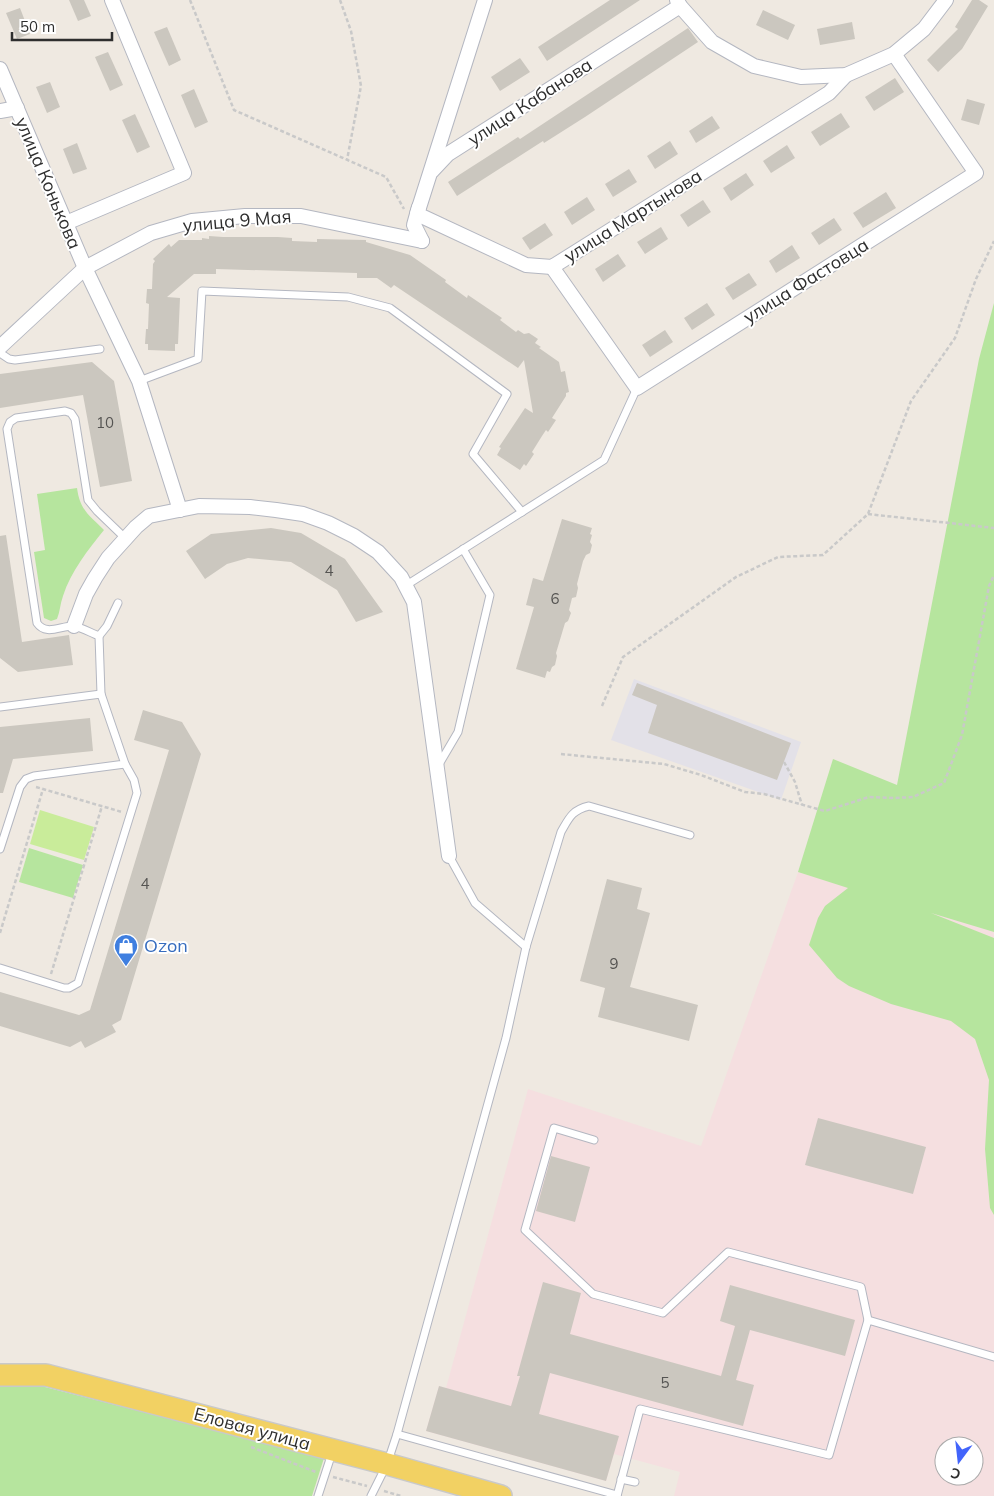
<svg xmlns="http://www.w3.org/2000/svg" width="994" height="1496" viewBox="0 0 994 1496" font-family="Mulish,sans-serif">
<rect width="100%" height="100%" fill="#efe9e1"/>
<polygon fill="#e3e1e8" points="634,679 801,742 781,800 611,740"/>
<path fill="#f5dfe0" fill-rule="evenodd" d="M798,872L994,932V1496H674L680,1472L614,1454L606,1481L426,1431L439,1386L446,1388L528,1089L701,1146ZM944,1446H974V1476H944Z"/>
<g fill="#b6e59e">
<polygon points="994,303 994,932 931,913 994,938 994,1215 990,1208 985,1149 989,1080 975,1039 951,1021 891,1004 849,986 837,978 809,945 818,918 825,906 848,888 798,872 833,759 897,785 979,359"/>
<path d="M77,488C80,510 89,515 104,530C88,550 71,571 63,596C60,604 60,612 57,619L51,621L44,618L34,552L45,550L37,494Z"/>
<polygon points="29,848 83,865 73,898 19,882"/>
<polygon points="0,1386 45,1387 324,1458 312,1496 0,1496"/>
</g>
<polygon fill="#c9ec9a" points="40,810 94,827 84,860 30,844"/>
<g fill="#cbc7bf">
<polygon points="69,0 84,0 91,16 78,21"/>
<polygon points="610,0 640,0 547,61 538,47"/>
<polygon points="972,0 979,0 988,6 962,49 938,72 927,60 958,29 955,27"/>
<polygon points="20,8 30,34 17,39 6,13"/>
<polygon points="763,10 795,25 788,40 756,25"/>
<polygon points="852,22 855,39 820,45 817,29"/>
<polygon points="167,27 181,60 169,66 154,32"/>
<polygon points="688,28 698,42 585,117 544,143 543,141 457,196 448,182 518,137 520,139"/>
<polygon points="108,52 123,85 110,91 95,57"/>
<polygon points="520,58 530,72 500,91 491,77"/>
<polygon points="895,78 904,92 874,111 865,97"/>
<polygon points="50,82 60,107 47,113 36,87"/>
<polygon points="194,89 208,122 195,128 181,95"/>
<polygon points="967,99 985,104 979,125 961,120"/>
<polygon points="841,113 850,127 820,146 811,132"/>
<polygon points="135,114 150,147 137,153 122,120"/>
<polygon points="712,116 720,128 696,143 689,131"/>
<polygon points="670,141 678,154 655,169 647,156"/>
<polygon points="77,143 87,169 73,174 63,149"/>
<polygon points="787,145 795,158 771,173 763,161"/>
<polygon points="629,169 637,182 613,197 605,184"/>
<polygon points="746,173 754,185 731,201 723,188"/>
<polygon points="886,192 896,208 863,228 853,213"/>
<polygon points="587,197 595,210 572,225 564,212"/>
<polygon points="703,200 711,212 688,227 680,215"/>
<polygon points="834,218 842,230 819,245 811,233"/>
<polygon points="545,223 553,235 530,250 522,238"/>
<polygon points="661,227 668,239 645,254 637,242"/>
<polygon points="209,236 223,237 278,237 292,238 292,241 317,242 317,239 366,240 366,242 410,255 446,280 445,282 467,298 468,295 502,318 500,320 516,332 518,330 524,334 529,333 538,339 535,343 541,347 539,348 559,362 561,372 565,371 569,392 566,393 566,396 552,418 556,420 548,432 546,430 542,436 532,452 534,454 526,466 524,464 520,470 497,455 501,448 499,447 525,408 533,413 524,360 518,368 394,285 391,288 377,278 357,278 357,273 216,269 216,274 194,274 167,297 180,298 178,344 175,344 175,351 148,350 148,344 145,344 146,329 148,329 149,304 146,303 147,289 152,289 153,264 155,261 153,259 169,244 171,247 179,240 202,240 202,238 209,239"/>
<polygon points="792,245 800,258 776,273 769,261"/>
<polygon points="618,254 626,266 603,282 595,269"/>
<polygon points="749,273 757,285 733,300 725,288"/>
<polygon points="707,303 715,315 692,330 684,318"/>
<polygon points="665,330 673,342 650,357 642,345"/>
<polygon points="92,362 114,381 132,481 100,487 83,395 0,408 0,374"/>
<polygon points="562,519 592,528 590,534 592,535 590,542 592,545 590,553 586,555 583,561 577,584 578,588 576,597 572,598 569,610 571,613 568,621 565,623 556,653 557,656 555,665 552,667 550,672 547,671 545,678 516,669 534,607 526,605 533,578 543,581"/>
<polygon points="271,528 301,533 345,559 383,612 356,622 337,590 291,562 248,558 227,564 205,579 186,551 211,534"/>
<polygon points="6,535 22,642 69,635 73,665 18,672 0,658 0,536"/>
<polygon points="637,683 791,743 777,780 648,733 657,705 632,695"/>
<polygon points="143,710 182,722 201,754 121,1020 112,1025 116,1032 85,1048 81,1041 70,1047 0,1026 0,992 79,1015 90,1010 169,750 134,740"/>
<polygon points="90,718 93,751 13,759 3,793 0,793 0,727"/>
<polygon points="607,879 642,888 637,909 650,913 630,987 698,1005 689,1041 598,1017 605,988 580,981"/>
<polygon points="818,1118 926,1147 913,1194 805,1165"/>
<polygon points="551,1156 590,1167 575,1222 536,1211"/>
<polygon points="543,1282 581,1293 570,1334 721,1376 735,1326 720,1321 730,1285 855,1320 845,1356 750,1330 736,1380 754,1385 743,1426 550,1373 539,1414 619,1436 606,1481 426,1431 439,1386 511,1406 520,1376 517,1376"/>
</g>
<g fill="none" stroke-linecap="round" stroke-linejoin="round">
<g stroke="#b4b7c1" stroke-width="9">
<g id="service">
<polyline points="0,353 9,359 15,360 100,349"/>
<polyline points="139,381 198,359 202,291 348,297 390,308 507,394 473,454 522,512"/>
<polyline points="405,586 604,460 637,388"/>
<polyline points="99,636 107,626 118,603"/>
<path d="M101,694L99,636C91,633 81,627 73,626C60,626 46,636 37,623L7,429L10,422L16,418L65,411L71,413L75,419L88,500L97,511L125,538"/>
<polyline points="0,707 101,694 125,764 34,776 26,779 20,787 0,849"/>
<polyline points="438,766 458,732 490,595 463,549"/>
<polyline points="449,856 475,903 526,947"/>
<polyline points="0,968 64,988 69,988 78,983 137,793 134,780 125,764"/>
<polyline points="594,1140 554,1128 525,1230 593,1294 663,1313 728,1252 861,1287 868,1320"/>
<polyline points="397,1434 617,1495"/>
<polyline points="621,1479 635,1482"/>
<polyline points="318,1496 332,1453"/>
<path d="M371,1496L387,1464L397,1434L506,1038L526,947L561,832C569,818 572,810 589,806L690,835"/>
<polyline points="617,1496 640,1409 829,1455 868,1320 994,1357"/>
</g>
</g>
<g stroke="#b4b7c1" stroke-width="16">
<g id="minor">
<polyline points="485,0 417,214 526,265 552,267 829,93 846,75"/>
<polyline points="677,0 680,6 712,42 754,66 801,77 846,75 894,54 924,29 946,0"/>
<polyline points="0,69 85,268 139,381 180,510"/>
<polyline points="0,111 17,108"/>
<polyline points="432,171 448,154 680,6"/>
<polyline points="419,207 414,225 422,241"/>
<polyline points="66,223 184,173 112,0"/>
<polyline points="552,267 637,388 976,173 894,54"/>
<polyline points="0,347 85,268 151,233 192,221 245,216 301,216 422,241"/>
<polyline points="74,626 86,594 95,578 108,558 136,527 149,516 199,506 250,507 276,510 303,514 328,523 354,536 378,552 401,577 414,602 449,856"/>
</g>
</g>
<g stroke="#c9c9c9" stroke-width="24">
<polyline id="primary" points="0,1375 46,1375 387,1464 501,1496"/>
</g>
<g stroke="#c9c9c9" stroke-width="2.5" stroke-dasharray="4 2.5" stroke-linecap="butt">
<polyline points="190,0 234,110 386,177 404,209"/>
<polyline points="340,0 351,31 361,86 347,160"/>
<polyline points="868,514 994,528"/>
<polyline points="602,706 623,657 736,577 778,557 823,555 868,514 911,401 955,338 976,279 994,241"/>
<polyline points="561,754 664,764 701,775 745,792 764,794 825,811 869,797 895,798 913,797 944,783 962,735 989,586 994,575"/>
<polyline points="784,762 795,782 802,805"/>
<polyline points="36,787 122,812"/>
<polyline points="0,933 43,789"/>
<polyline points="51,974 102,806"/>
<polyline points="251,1447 316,1472"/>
<polyline points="333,1477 367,1486"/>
<polyline points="384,1491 401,1496"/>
</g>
<use href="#service" stroke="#fff" stroke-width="7"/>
<use href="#minor" stroke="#fff" stroke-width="14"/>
<use href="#primary" stroke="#f2d163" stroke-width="21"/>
</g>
<defs>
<g id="shop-pin" transform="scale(1.25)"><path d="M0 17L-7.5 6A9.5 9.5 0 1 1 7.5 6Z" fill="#3f7fe0" stroke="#fff"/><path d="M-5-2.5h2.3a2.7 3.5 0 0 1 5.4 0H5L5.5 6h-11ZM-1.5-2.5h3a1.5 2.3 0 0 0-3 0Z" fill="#fff"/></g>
</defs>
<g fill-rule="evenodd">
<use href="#shop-pin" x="126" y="946"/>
</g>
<g text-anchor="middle" stroke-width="4" stroke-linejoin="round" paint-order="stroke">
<g font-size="15" fill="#555452">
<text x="105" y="428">10</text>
<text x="329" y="576">4</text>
<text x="555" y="604">6</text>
<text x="145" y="889">4</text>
<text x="614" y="969">9</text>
<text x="665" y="1388">5</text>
</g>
<g font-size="18" fill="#2e2e2e" stroke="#fff">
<text transform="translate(530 102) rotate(-33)" y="6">улица Кабанова</text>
<text transform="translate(48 183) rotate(67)" y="6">улица Конькова</text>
<text transform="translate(633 216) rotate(-32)" y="6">улица Мартынова</text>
<text transform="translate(237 221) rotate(-5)" y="6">улица 9 Мая</text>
<text transform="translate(806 281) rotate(-32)" y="6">улица Фастовца</text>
<text transform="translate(252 1429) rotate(15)" y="6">Еловая улица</text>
</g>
<g font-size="18" fill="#366cbe" stroke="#fff" text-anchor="start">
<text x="144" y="952">Ozon</text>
</g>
</g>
<g transform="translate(959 1461) rotate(195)"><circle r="24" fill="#ffffff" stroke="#ababab"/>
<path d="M0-4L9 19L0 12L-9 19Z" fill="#4264fb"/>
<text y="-8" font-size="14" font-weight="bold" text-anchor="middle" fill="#2e2e2e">С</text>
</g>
<path d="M12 32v8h100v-8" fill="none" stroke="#2e2e2e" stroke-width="2.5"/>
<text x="20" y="32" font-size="15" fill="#2e2e2e" stroke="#ffffff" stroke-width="4" paint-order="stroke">50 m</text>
</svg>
